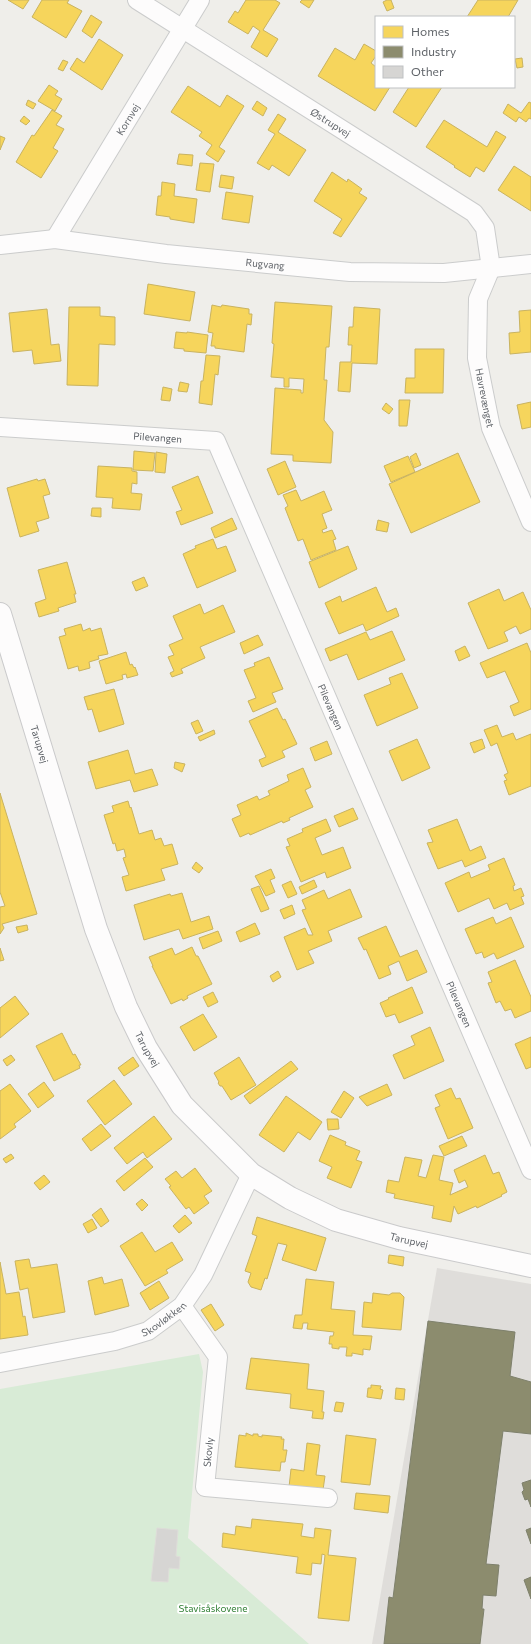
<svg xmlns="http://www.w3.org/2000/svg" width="531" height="1644" viewBox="0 0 531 1644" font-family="Commissioner,sans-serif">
<rect width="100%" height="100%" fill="#efeeea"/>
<polygon fill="#dfddda" points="437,1268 531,1284 531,1644 372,1644"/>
<polygon fill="#d8ebd6" points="199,1354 203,1372 188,1538 309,1644 0,1644 0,1389"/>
<g fill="#f6d55c" stroke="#c9b360">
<polygon points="8,0 29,0 23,9"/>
<polygon points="42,0 69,0 67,3 82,11 66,38 32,17"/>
<polygon points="246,0 275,0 280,3 263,30 278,39 267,57 251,47 260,31 253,26 248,34 228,22 235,11 238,13"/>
<polygon points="302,0 314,0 309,8 300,2"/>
<polygon points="387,0 391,0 394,8 387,11 383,2"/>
<polygon points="478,0 518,0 508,17 467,17"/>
<polygon points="91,15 102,22 92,38 82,31"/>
<polygon points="99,39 123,55 102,90 70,69 77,58 84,63"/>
<polygon points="364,44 376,51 376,56 371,63 376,67 376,87 390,87 375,111 318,76 335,48 355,60"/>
<polygon points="522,58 523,67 517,68 515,59"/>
<polygon points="63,60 68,62 63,71 58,69"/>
<polygon points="49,85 58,91 55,95 62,99 55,111 38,101"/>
<polygon points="188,86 220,107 227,95 244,106 219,147 225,151 218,162 206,154 212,145 199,136 202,132 171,112"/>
<polygon points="409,87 442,87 416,127 393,112"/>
<polygon points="28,100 36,104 33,109 26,105"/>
<polygon points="257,101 267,108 263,116 252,109"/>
<polygon points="529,102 531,103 531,119 529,118 526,122 519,117 516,122 503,113 508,104 521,113"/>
<polygon points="52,110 62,116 56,125 64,129 53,148 58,151 41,178 16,162 32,135 34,136"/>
<polygon points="278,114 286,119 278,132 306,150 289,176 272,165 269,170 257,163 275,134 268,130"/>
<polygon points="24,116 30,121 26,125 20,121"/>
<polygon points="444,120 487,147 496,131 506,137 484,172 476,167 470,177 454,167 455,166 426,147"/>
<polygon points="0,136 5,138 0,150"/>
<polygon points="179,154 193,155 192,166 177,164"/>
<polygon points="200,163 214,164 210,192 196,190"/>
<polygon points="514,166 531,177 531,211 498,190"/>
<polygon points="332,172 347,182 348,179 362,189 359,193 367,198 341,237 333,233 342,219 314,201"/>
<polygon points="221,175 234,177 232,189 219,187"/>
<polygon points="162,182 175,184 174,196 197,199 194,223 170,219 170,217 156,215 158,196 161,196"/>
<polygon points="226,192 253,196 249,223 222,219"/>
<polygon points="148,284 195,292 190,321 144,314"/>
<polygon points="275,302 332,306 329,347 326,347 324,380 327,380 324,420 333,432 331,463 293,461 293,455 271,454 275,388 301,390 301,393 303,393 304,379 289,378 289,387 284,387 284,378 271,377 274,344 272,343"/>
<polygon points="212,305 221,307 222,305 249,309 249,314 252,314 251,325 247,324 244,352 215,348 215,346 211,346 213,333 208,332"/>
<polygon points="69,307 100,307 100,316 115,317 115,345 99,344 98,386 67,385"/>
<polygon points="354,307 380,309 377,364 352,363 350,392 338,391 340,362 351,362 352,345 348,345 349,327 353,327"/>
<polygon points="47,309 51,345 59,344 61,361 34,364 32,350 13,352 9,313"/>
<polygon points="531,310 531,352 510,354 509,333 520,332 519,311"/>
<polygon points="176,332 187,333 187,332 208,335 206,353 184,351 184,349 174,348"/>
<polygon points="415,349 444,349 443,393 405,393 406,378 415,378"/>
<polygon points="206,355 220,356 218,375 215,374 212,405 199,403 201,381 203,381"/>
<polygon points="180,382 189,384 187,392 178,391"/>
<polygon points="163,387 172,389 170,401 161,400"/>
<polygon points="399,400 410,400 407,426 399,426"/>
<polygon points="531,402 531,427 522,429 517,405"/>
<polygon points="386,403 393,409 389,414 382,409"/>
<polygon points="134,451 155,453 153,471 133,470"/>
<polygon points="156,452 167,454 165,473 155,472"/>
<polygon points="416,453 421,465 414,468 410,457"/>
<polygon points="458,453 480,502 411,533 389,484"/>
<polygon points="408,456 415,472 391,482 384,466"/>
<polygon points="285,461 296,487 278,495 267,469"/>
<polygon points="98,466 132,468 132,471 137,472 137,484 132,483 131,493 142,494 140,510 112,508 113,498 96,497"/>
<polygon points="198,476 213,513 181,525 176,512 182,510 172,487"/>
<polygon points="37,479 38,481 45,479 50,494 43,496 49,518 36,522 39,531 20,537 7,488"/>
<polygon points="296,490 301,501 324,491 332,510 322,514 327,528 322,530 323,533 332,530 336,539 333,540 336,550 311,560 303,539 298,541 285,508 288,506 283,495"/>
<polygon points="92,508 101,508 101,517 91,516"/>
<polygon points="232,518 237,529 215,538 211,528"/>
<polygon points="378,520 389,523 387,532 376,530"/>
<polygon points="213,539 217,549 226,546 236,571 197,588 183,554 196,548 195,546"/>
<polygon points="348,546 357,569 319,588 309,562"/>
<polygon points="67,562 76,594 74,594 76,602 58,608 59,611 39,617 35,603 46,599 38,570"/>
<polygon points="144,577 148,586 136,591 132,582"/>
<polygon points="376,587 387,612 396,608 399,616 366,631 363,624 339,634 325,603 340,596 342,602"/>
<polygon points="499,589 504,601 523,592 531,610 531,629 520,634 516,626 504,632 508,641 488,649 468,603"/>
<polygon points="200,604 204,614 223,605 235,632 200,647 205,658 181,669 183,673 172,677 170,673 174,671 168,657 174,655 169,645 183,639 173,616"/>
<polygon points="81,624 83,631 90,628 91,631 101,628 108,654 98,656 99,659 89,662 90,668 79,671 78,666 68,669 59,637 66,635 64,629"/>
<polygon points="392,631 405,660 358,680 347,654 330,661 325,649 366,632 370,640"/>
<polygon points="258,635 263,645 244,654 240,643"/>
<polygon points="527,643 531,653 531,709 514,716 510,706 519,702 505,671 487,678 480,663"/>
<polygon points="465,646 470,656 459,661 455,651"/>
<polygon points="126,652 130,665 132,664 134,668 135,667 138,675 127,678 126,674 122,675 123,679 106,684 99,661"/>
<polygon points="269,657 283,689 272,693 276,702 253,712 248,701 256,698 244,670 255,666 254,663"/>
<polygon points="402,673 418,708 377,726 364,695 391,684 389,678"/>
<polygon points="114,689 124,724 99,732 92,709 88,710 84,697"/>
<polygon points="277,708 283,720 285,719 297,744 282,751 285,757 262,767 259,760 266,757 249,721"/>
<polygon points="198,720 203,731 196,734 191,723"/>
<polygon points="497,725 502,737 513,733 516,740 531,734 531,786 509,795 504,781 507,780 504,775 508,773 497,743 491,746 484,730"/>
<polygon points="214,730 215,734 200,741 198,737"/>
<polygon points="417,739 430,768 402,781 389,751"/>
<polygon points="482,739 485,748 474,753 470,743"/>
<polygon points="327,741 332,754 315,761 310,748"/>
<polygon points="128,750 135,774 152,769 158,785 134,792 130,780 96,789 88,762"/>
<polygon points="175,762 185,764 182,772 174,768"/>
<polygon points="303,768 311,787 305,790 313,807 289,818 290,820 283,823 282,821 250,835 249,833 240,837 232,819 241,815 237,805 257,796 259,800 270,795 268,791 289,781 287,775"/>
<polygon points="0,793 37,914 2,924 4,928 0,934 0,907 5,906 0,892"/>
<polygon points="128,801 130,808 131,807 139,834 152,830 155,840 161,838 164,846 172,844 178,864 161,869 165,880 126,891 122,877 129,875 123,858 126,857 124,849 117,851 115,843 113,844 104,815 114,812 112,806"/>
<polygon points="353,808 358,819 339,827 334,816"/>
<polygon points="326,819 331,831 315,838 322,855 343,847 351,868 327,878 325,872 301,882 286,847 290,846 287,839 303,832 302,829"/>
<polygon points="457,819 470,851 481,846 486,858 465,867 462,860 438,869 427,843 433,842 428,830"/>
<polygon points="504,858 515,885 513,886 514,891 521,888 524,896 521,897 524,904 510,910 507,903 494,909 489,898 458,912 445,883 469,872 471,878 490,870 488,865"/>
<polygon points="196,862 203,868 199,873 192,868"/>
<polygon points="271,869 275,878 270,880 275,892 266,896 255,876"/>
<polygon points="314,880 317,887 302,894 299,887"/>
<polygon points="291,881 297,894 288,898 282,885"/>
<polygon points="259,886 269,909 261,912 251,889"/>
<polygon points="350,889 362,917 328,931 332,941 308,951 314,963 297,970 284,937 305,928 308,935 313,935 302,910 306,909 302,900 324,890 328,899"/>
<polygon points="182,893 191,922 209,916 213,929 183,939 179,929 144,940 134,905 170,894 171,896"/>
<polygon points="292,905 295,914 284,919 280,910"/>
<polygon points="493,917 496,924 511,917 524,947 497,959 494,953 484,958 482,952 476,954 465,929"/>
<polygon points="255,923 260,934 240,942 236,932"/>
<polygon points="27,925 28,930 18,933 16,927"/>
<polygon points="386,926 400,957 417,950 427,972 407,981 399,961 388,966 391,974 379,979 366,949 364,950 358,938"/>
<polygon points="218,931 222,941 203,949 199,938"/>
<polygon points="192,947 196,956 198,956 212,984 187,996 188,998 183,1001 182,999 171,1004 152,966 153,966 149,957 172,948 175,955"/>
<polygon points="0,948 4,960 0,961"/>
<polygon points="515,960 531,997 531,1011 515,1018 511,1009 505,1011 500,1001 496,1003 488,983 492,982 488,972"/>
<polygon points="278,971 281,977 273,982 270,976"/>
<polygon points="412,987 423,1013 399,1023 395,1014 386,1017 380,1003 389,999 388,998"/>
<polygon points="213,992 218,1002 208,1007 203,997"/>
<polygon points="15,996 29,1014 0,1038 0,1008"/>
<polygon points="203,1014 217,1037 194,1051 180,1027"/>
<polygon points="430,1027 444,1061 404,1079 393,1055 415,1045 411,1036"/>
<polygon points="62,1033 73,1055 75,1054 81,1065 79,1065 80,1068 54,1081 36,1046"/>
<polygon points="531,1037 531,1067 526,1069 515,1044"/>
<polygon points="11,1055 15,1060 7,1066 3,1060"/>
<polygon points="133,1057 139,1066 124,1076 118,1068"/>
<polygon points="239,1057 256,1085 231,1100 222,1086 220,1086 218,1083 219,1082 214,1073"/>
<polygon points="291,1061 298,1069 250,1104 244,1096"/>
<polygon points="114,1080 132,1104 105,1125 87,1101"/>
<polygon points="44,1082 54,1096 38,1108 28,1094"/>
<polygon points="10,1084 31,1111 14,1124 16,1127 0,1139 0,1091"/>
<polygon points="387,1084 392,1095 367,1106 359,1097"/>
<polygon points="451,1088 456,1099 460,1098 473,1128 448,1139 435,1108 440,1106 435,1095"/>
<polygon points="344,1091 354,1098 341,1118 331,1112"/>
<polygon points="286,1096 322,1122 310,1140 298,1132 284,1152 259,1135"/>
<polygon points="154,1116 172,1139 147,1158 143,1152 127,1164 114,1148"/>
<polygon points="327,1119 338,1119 339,1129 328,1130"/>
<polygon points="101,1124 111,1136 91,1151 82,1139"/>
<polygon points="330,1135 346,1142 345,1145 360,1151 356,1160 362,1162 351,1188 327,1178 332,1167 319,1161"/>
<polygon points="462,1136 467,1146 444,1156 439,1146"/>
<polygon points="11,1154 14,1158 6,1163 3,1159"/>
<polygon points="433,1155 444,1157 439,1180 453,1183 450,1195 468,1187 465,1180 459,1183 454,1170 485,1155 493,1174 499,1172 507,1192 501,1195 502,1196 477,1208 476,1206 458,1214 454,1206 451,1222 432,1218 434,1206 394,1198 395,1194 386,1192 388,1180 399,1182 405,1157 422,1160 418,1176 426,1178"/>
<polygon points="145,1158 153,1167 124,1191 116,1181"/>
<polygon points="195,1168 212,1191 204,1196 209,1203 194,1214 189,1207 186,1209 169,1187 171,1186 165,1179 176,1171 182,1178"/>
<polygon points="44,1175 50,1182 40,1190 34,1183"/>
<polygon points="142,1199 148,1205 142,1211 136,1204"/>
<polygon points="101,1208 109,1221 101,1227 92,1215"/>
<polygon points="185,1215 192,1223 179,1233 173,1226"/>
<polygon points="257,1217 326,1238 316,1271 282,1260 287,1245 278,1243 267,1279 265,1278 261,1290 251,1287 248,1282 251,1273 245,1271 257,1236 252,1234"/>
<polygon points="92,1219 97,1228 88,1233 83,1224"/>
<polygon points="142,1232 155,1252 172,1242 183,1260 166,1270 168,1273 145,1286 120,1246"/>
<polygon points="389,1255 404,1257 403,1266 388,1263"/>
<polygon points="29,1259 31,1268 57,1264 65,1312 33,1318 28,1288 20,1290 15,1261"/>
<polygon points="0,1262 6,1294 19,1292 23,1317 25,1316 28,1335 0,1339"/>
<polygon points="102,1277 104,1284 122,1279 129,1306 95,1315 88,1281"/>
<polygon points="306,1279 334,1282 331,1309 355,1311 353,1335 372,1336 370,1350 363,1349 363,1355 352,1353 352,1356 346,1356 347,1347 339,1347 339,1349 332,1348 332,1344 329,1344 330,1336 333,1336 334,1332 307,1329 308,1323 303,1323 302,1329 293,1328 295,1315 302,1315"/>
<polygon points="159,1281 169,1298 150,1310 140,1293"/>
<polygon points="373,1293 389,1295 392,1293 400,1293 404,1297 401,1330 362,1327 364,1302 372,1303"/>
<polygon points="211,1304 224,1325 215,1331 201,1310"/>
<polygon points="251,1358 309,1364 307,1389 324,1391 322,1412 324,1412 323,1419 312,1418 313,1411 290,1408 291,1394 246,1389"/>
<polygon points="371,1385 381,1386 380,1389 383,1390 381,1399 367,1397 368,1388 371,1388"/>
<polygon points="396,1388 405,1389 404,1400 395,1399"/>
<polygon points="336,1402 344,1403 342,1412 334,1411"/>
<polygon points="246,1433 253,1436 253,1434 258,1434 258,1436 262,1437 262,1435 282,1437 281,1439 284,1439 283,1450 287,1450 285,1462 281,1462 280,1471 235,1467 239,1435 246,1436"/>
<polygon points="346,1435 376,1439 370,1485 341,1482"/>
<polygon points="307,1443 320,1445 316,1475 325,1476 323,1490 289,1487 291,1469 304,1471"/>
<polygon points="356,1493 390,1496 388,1513 354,1509"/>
<polygon points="252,1519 303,1524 301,1536 314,1538 315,1528 331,1530 328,1555 356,1558 349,1621 318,1618 325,1555 322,1554 321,1564 312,1563 311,1575 296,1573 298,1557 222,1547 223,1533 235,1535 236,1526 251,1528"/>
</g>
<g fill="#8c8c6e" stroke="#7e806c">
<polygon points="428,1321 515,1332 510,1376 531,1382 531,1434 503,1431 486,1564 499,1565 496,1596 483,1595 482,1609 484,1609 480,1644 384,1644 389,1597 393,1598"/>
<polygon points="531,1480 531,1507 528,1499 525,1500 522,1492 524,1490 522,1483"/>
<polygon points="531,1528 531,1544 526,1530"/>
<polygon points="531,1577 531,1599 524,1580"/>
</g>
<polygon fill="#d6d5d3" stroke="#deddd9" points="157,1528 178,1530 176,1556 180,1557 179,1569 169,1568 168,1582 151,1581"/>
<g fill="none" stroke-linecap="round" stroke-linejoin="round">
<g stroke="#cbcccc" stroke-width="20">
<g id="street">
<path id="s1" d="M137,0L474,213L485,228L491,268L478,299L477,358L491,428L531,522"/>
<path id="s2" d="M55,239L200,0"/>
<path id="s3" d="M0,245L55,239L166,254L350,272L444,273L531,264"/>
<path id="s4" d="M0,427L216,441L531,1170"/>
<polyline points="182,1306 218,1357 205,1487 328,1498"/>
<path id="s5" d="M0,1363L115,1341L148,1331L182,1306L203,1275L251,1174"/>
</g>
</g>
<g stroke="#cacacb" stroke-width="24">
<g id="secondary">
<path id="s6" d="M0,614L96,929L126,1007L146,1048L182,1105L251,1174L290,1198L336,1220L399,1238L531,1266"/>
</g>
</g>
<use href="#street" stroke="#fdfcfc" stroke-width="18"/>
<use href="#secondary" stroke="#fdfcfc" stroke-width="22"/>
</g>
<g text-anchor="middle" stroke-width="4" stroke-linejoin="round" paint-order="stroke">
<g font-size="10" fill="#5f6368" stroke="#fff">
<text dy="4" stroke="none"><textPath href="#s2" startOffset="140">Kornvej</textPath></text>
<text dy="4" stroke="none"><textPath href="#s1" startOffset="229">Østrupvej</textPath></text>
<text dy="4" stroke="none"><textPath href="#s3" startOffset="267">Rugvang</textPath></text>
<text dy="4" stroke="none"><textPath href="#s1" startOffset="591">Havrevænget</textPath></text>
<text dy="4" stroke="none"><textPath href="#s4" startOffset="158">Pilevangen</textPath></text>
<text dy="4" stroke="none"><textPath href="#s4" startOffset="506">Pilevangen</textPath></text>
<text dy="4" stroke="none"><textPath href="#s6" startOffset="136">Tarupvej</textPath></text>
<text dy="4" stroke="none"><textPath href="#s4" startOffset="830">Pilevangen</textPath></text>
<text dy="4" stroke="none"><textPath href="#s6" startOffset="460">Tarupvej</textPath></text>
<text dy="4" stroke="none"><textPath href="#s6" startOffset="796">Tarupvej</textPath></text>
<text dy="4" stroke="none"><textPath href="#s5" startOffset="171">Skovløkken</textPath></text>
<text transform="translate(208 1452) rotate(-84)" y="4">Skovly</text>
</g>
<g font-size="10" fill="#348238" stroke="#fff">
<text x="213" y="1612">Stavisåskovene</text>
</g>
</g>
<rect x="375" y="16" width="140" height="72" fill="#ffffff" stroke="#bfc1c3"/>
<rect x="383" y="26" width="20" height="12" fill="#f6d55c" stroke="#bfc1c3"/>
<text x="411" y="36" font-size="12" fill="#5f6368">Homes</text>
<rect x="383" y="46" width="20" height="12" fill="#8c8c6e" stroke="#bfc1c3"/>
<text x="411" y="56" font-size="12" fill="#5f6368">Industry</text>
<rect x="383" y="66" width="20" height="12" fill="#d6d5d3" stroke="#bfc1c3"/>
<text x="411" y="76" font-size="12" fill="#5f6368">Other</text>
</svg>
